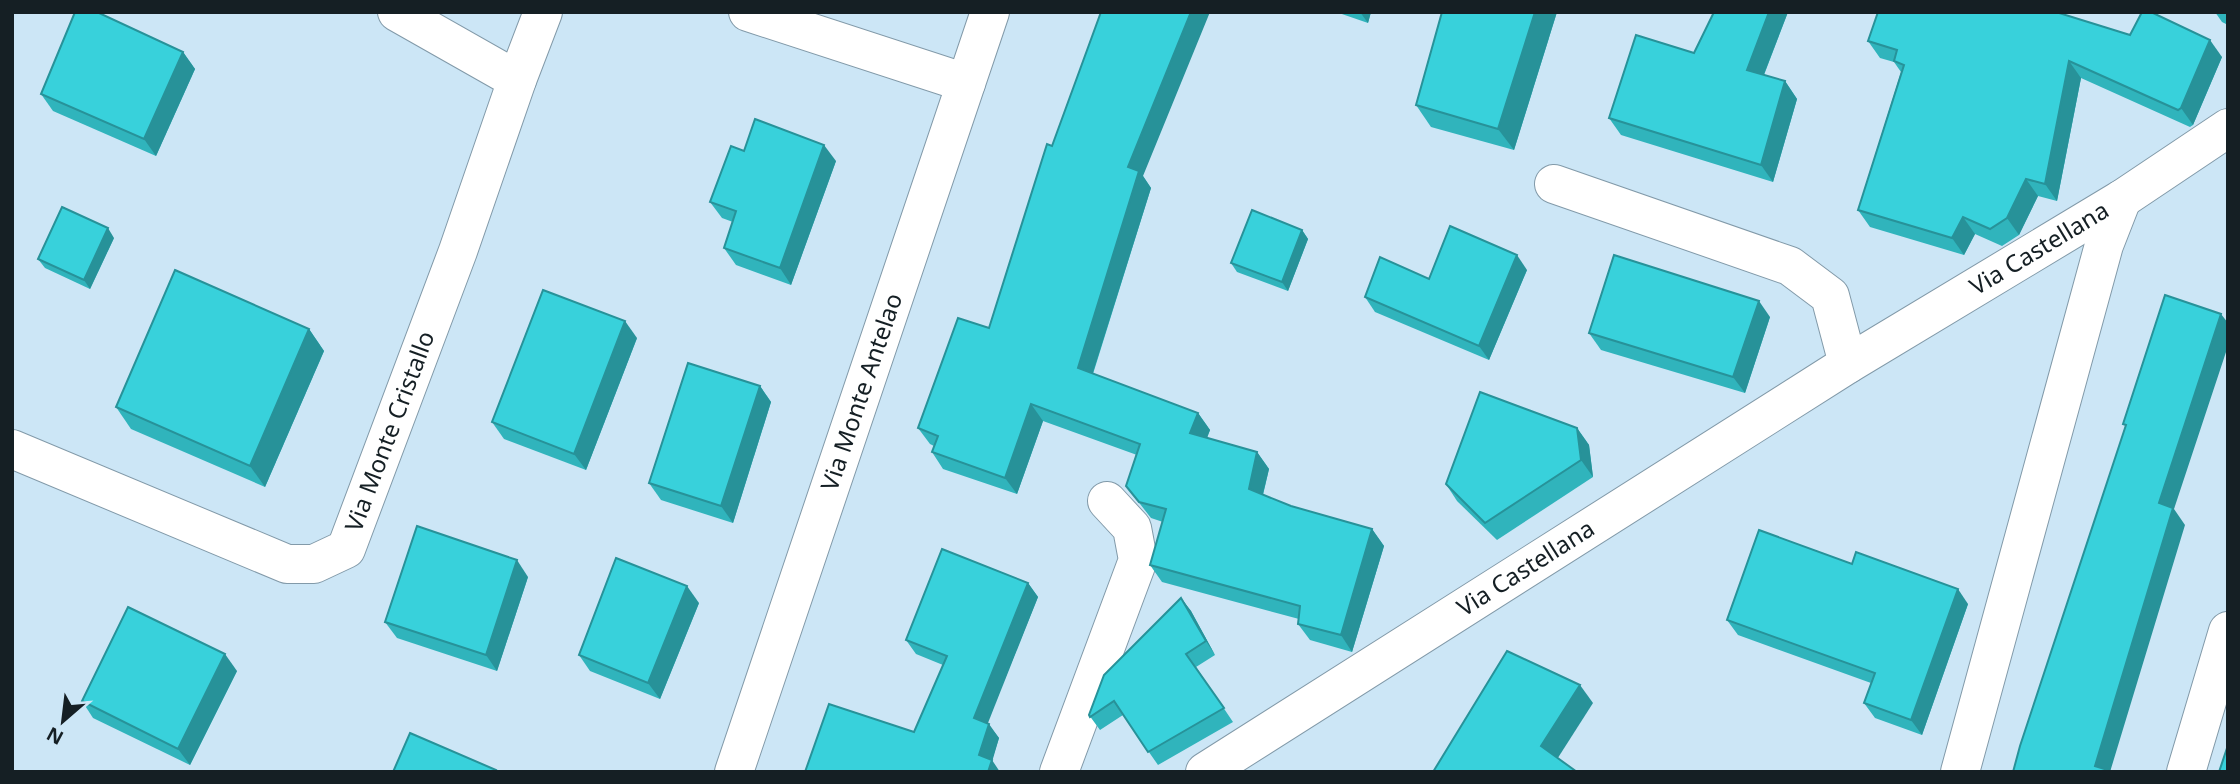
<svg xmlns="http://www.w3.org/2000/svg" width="2240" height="784" viewBox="0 0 2240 784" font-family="'Noto Sans',sans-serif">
<rect width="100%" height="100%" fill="#cce6f6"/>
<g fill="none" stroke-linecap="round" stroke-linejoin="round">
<g stroke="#829aa9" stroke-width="40">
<g id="minor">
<polyline points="397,12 517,80"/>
<polyline points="748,12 966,83"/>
<polyline points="1554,184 1790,266 1830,296 1848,364"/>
<path id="s1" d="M12,449L287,564H314L346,549L458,251L517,80L543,12"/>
<path id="s2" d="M734,772L990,12"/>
<polyline points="1059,772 1138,560 1132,528 1107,501"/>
<path id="s3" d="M1205,772L1848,364L2122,199L2228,128"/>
<polyline points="1960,772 2104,245 2122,199"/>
<polyline points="2186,772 2228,631"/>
</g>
</g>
<use href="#minor" stroke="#fff" stroke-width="38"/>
</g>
<g fill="#30b4bc">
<polygon points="1336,12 1371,12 1368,23"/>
<polygon points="1442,12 1557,12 1514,150 1431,127 1416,105"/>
<polygon points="1714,12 1788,12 1764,75 1785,81 1797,99 1773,182 1621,135 1609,118 1694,53"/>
<polygon points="2215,12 2228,12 2228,25 2222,22"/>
<polygon points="2061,14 2130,35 2222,57 2193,125 2190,127 2081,78 2057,201 2038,196 2019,235 2002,246 1975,234 1964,255 1870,227 1858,210 1901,72 1894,62 1880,58 1868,41"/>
<polygon points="183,52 195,69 156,156 53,111 41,94"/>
<polygon points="744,151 836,161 791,285 736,265 724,248 733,222 722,218 710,202"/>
<polygon points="1143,176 1151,188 1093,374 1198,413 1210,430 1207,438 1257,452 1269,469 1263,495 1291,506 1372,529 1384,546 1352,652 1310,640 1298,624 1299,619 1162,582 1150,565 1163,522 1151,518 1126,486 1137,455 1043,421 1017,494 943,469 932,452 934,446 930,444 918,428 989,328"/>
<polygon points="1302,230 1308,239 1288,291 1237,272 1231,263"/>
<polygon points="114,238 90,289 45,268 38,259"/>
<polygon points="1527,270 1489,360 1375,312 1365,297 1429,279"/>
<polygon points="1770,317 1745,393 1601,350 1589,333"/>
<polygon points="309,329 324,351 265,487 131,429 116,407"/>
<polygon points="637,338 586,470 504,439 492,422"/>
<polygon points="760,386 771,402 733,523 661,500 649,483"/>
<polygon points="1577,428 1589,445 1593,477 1497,540 1457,501 1446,484"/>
<polygon points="1852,564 1968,604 1922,735 1875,718 1864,703 1871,683 1738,635 1727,620"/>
<polygon points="528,577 497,671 397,638 385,622"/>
<polygon points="1028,583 1038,597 987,723 999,738 992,760 914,732 943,665 916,654 906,640"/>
<polygon points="1181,598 1191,611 1215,655 1196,667 1233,722 1158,765 1123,715 1100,730 1089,715"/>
<polygon points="699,603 660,699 590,671 579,655"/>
<polygon points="237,671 190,765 93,718 82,701"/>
</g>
<g fill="#279299">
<polygon points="1191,12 1210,12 1143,176 1151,188 1089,385 1078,368 1128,167"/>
<polygon points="1360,12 1371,12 1368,23"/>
<polygon points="1535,12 1557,12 1514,150 1498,129"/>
<polygon points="1769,12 1788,12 1759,87 1747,70"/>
<polygon points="2210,40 2222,57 2193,125 2181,108"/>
<polygon points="183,52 195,69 156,156 144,139"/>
<polygon points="2069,61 2081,78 2057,201 2045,184"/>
<polygon points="1785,81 1797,99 1773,182 1761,165"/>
<polygon points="824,145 836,161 791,285 780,268"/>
<polygon points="2026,179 2038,196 2019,235 2007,218"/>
<polygon points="1963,217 1975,234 1964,255 1952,238"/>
<polygon points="108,228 114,238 90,289 84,280"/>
<polygon points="1302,230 1308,239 1288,291 1282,282"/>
<polygon points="1517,255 1527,270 1489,360 1479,346"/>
<polygon points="1759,301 1770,317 1745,393 1733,377"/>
<polygon points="2221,314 2228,323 2228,346 2174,509 2185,525 2110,772 2095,766 2159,503"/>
<polygon points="625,321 637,338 586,470 574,454"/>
<polygon points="309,329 324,351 265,487 250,466"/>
<polygon points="760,386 771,402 733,523 721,506"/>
<polygon points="1031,404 1043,421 1017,494 1005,478"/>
<polygon points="1198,413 1210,430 1202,450 1190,433"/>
<polygon points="1577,428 1589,445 1593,477 1581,460"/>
<polygon points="1257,452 1269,469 1260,506 1249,489"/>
<polygon points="1372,529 1384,546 1352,652 1341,635"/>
<polygon points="517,560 528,577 497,671 486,655"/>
<polygon points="1028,583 1038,597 984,733 974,718"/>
<polygon points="687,586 699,603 660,699 648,683"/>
<polygon points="1958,589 1968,604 1922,735 1911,720"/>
<polygon points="1181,598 1191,611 1215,655 1206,641"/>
<polygon points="225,654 237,671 190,765 178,749"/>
<polygon points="1580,685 1593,703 1554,764 1541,746"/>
<polygon points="989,724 999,738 992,762 992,760 1000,772 988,772 979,755"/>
</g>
<g fill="#38d1db" stroke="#279299" stroke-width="2">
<polygon points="75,12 97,12 183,52 144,139 41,94"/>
<polygon points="1101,12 1191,12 1128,167 1139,171 1078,368 1198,413 1190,433 1257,452 1249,489 1291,506 1372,529 1341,635 1298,624 1300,606 1150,565 1166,509 1139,502 1126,486 1140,444 1031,404 1005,478 932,452 938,436 918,428 958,318 989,328 1047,144 1052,146"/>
<polygon points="1442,12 1535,12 1498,129 1416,105"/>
<polygon points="1714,12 1769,12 1747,70 1785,81 1761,165 1609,118 1636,35 1694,53"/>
<polygon points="1878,12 2056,12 2130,35 2142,12 2151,12 2210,40 2181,108 2178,110 2069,61 2045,184 2026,179 2007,218 1990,229 1963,217 1952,238 1858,210 1904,65 1894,61 1897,50 1868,41"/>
<polygon points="755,119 824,145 780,268 724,248 736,211 710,202 731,146 744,151"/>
<polygon points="62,207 108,228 84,280 38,259"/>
<polygon points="1252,210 1302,230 1282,282 1231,263"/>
<polygon points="1450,226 1517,255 1479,346 1365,297 1380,257 1429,279"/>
<polygon points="1614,255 1759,301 1733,377 1589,333"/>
<polygon points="175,270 309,329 250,466 116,407"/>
<polygon points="543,290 625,321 574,454 492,422"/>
<polygon points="2165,295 2221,314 2159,503 2173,508 2095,766 2111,771 2111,772 2013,772 2020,746 2126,425 2123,424"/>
<polygon points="688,363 760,386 721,506 649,483"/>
<polygon points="1480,392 1577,428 1581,460 1485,523 1446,484"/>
<polygon points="417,526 517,560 486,655 385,622"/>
<polygon points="1759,530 1852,564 1856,552 1958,589 1911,720 1864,703 1875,673 1727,620"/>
<polygon points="942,549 1028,583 974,718 989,724 979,755 992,760 988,772 805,772 829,704 914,732 947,656 906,640"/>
<polygon points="616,558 687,586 648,683 579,655"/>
<polygon points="1181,598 1206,641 1186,654 1224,708 1148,752 1114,701 1090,717 1089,715 1104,675"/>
<polygon points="128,607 225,654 178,749 82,701"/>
<polygon points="1507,651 1580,685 1541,746 1577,772 1433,772"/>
<polygon points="410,733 496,770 495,772 393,772"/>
<polygon points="2228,745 2228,772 2219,772"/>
</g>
<g text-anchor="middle" stroke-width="6" stroke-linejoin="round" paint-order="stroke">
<g font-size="24" fill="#151f24" stroke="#cce6f6">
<text dy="8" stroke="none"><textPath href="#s3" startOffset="985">Via Castellana</textPath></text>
<text dy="8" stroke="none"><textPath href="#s2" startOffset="401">Via Monte Antelao</textPath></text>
<text dy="8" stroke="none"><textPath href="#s1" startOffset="486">Via Monte Cristallo</textPath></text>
<text dy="8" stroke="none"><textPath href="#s3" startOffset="380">Via Castellana</textPath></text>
</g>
</g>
<rect width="2240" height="784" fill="none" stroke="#151f24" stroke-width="28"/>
<g transform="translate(63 721) rotate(208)" stroke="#cce6f6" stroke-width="5" paint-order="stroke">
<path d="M0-5L12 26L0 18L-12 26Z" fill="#151f24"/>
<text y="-10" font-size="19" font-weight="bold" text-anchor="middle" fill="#151f24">N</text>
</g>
</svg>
